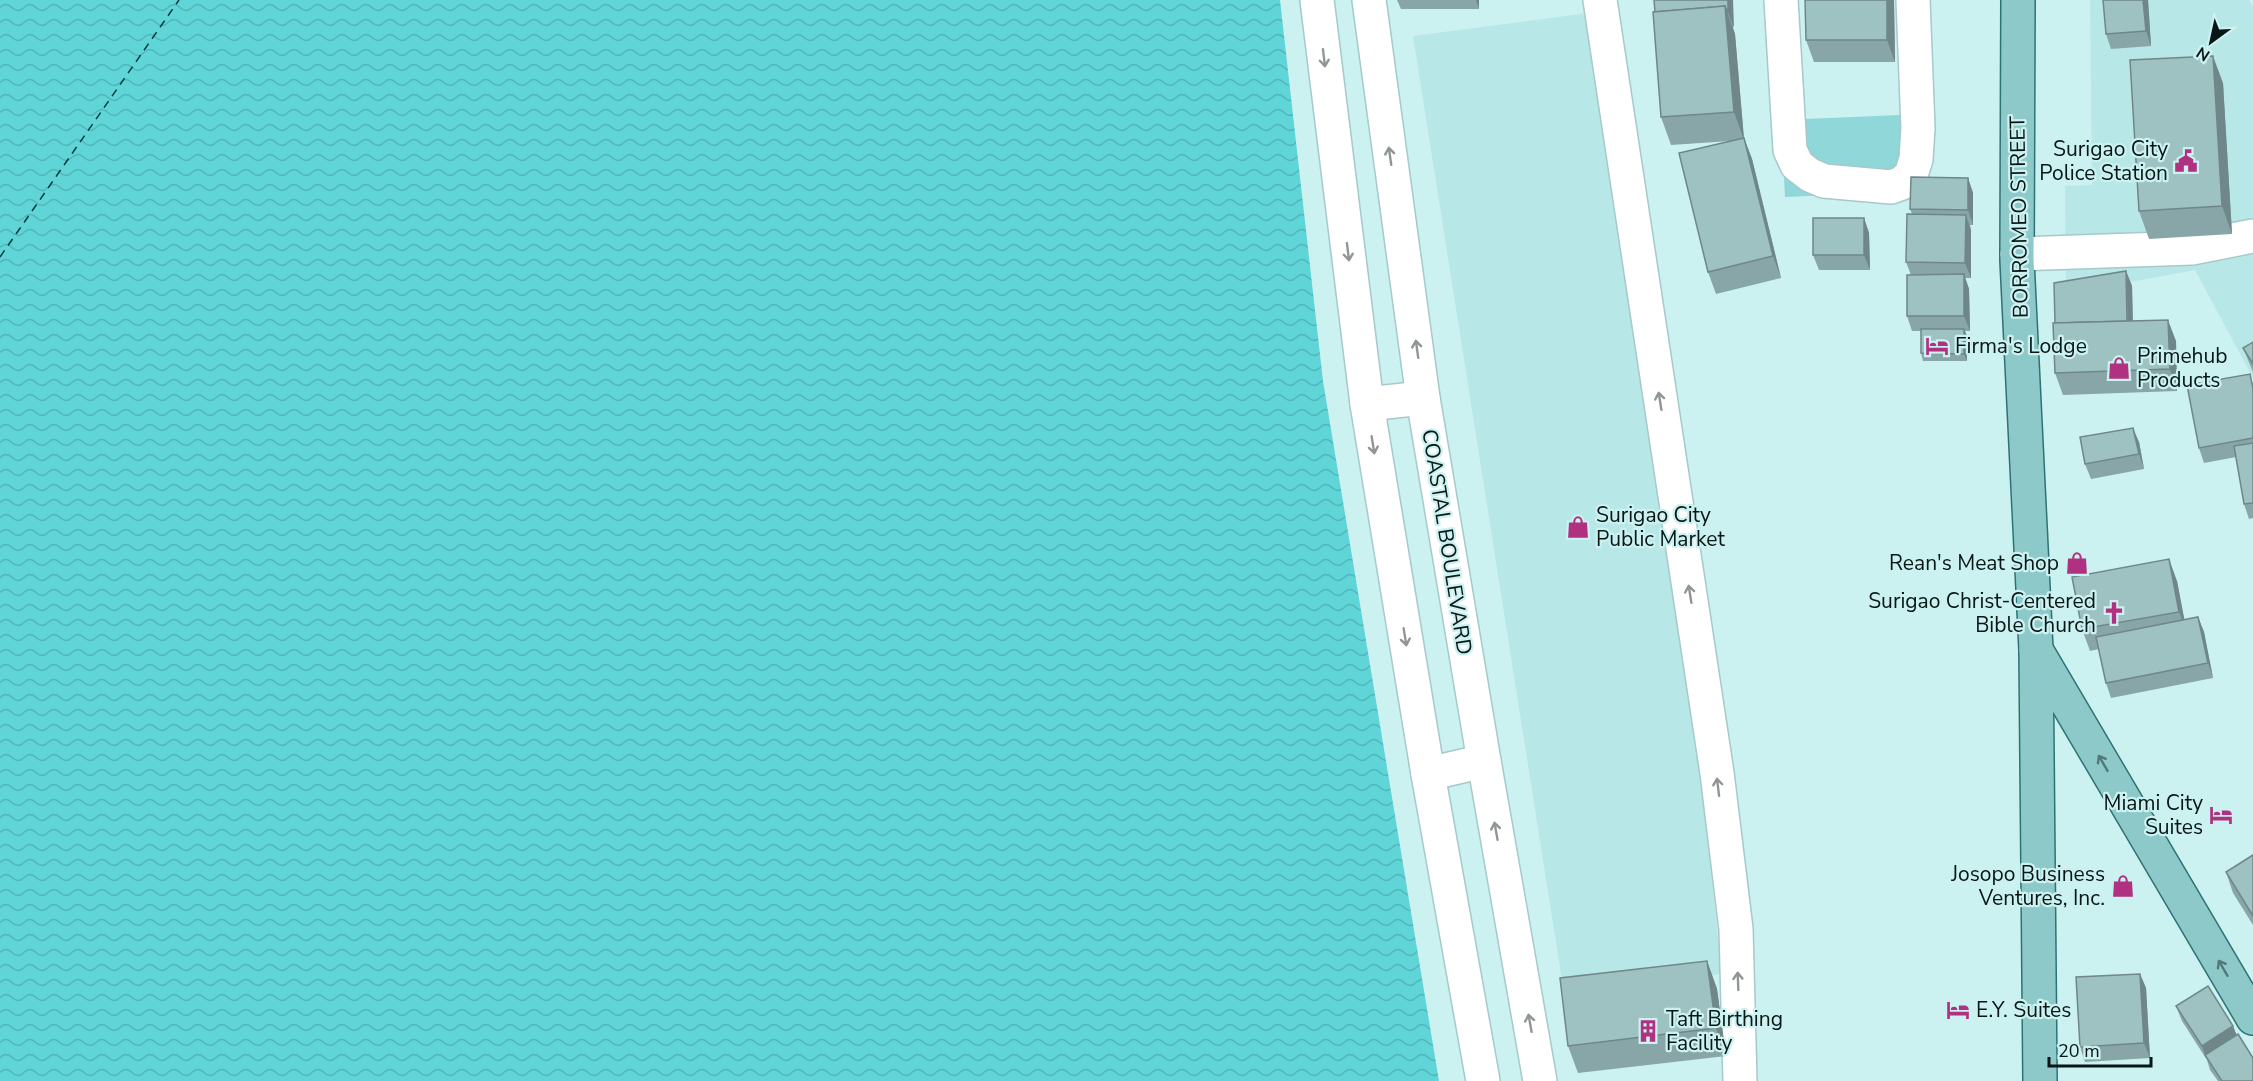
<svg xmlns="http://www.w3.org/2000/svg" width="2253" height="1081" viewBox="0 0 2253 1081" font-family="'Nunito Sans',sans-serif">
<defs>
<pattern id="water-waves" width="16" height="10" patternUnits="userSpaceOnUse" patternTransform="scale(1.5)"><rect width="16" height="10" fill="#5fd5d8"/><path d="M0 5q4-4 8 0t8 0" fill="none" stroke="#51b6b9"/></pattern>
</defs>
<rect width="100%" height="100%" fill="#ccf1f1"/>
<g fill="#b8e7e8">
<polygon points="2090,0 2249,0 2253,6 2253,378 2195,270 2066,294 2065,186 2092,185"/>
<polygon points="1588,13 1694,717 1722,974 1564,993 1413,36"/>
</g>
<polygon fill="#8fd7d8" points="1900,115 1904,192 1785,197 1781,120"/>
<polygon fill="url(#water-waves)" points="0,0 1280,0 1323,381 1439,1081 0,1081"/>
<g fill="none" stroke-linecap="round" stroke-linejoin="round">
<polyline stroke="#003a3b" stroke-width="1.5" stroke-dasharray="8 6" stroke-linecap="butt" points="0,257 179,0"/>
<g stroke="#a6c9ca" stroke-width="36">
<g id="minor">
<polyline points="1317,0 1367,404 1428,774 1483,1081"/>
<polyline points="1369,0 1423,398 1484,761 1540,1081"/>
<polyline points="1600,0 1717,773 1736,929 1740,1081"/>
<polyline points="1781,0 1790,150 1797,165 1810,175 1824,181 1891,187 1902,183 1911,175 1916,159 1918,128 1913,0"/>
<polyline points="2017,254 2192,248 2253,236"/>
<polyline points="1367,404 1423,398"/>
<polyline points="1428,774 1484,761"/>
</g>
</g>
<g stroke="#2e7374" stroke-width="36">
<g id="major">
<polyline points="2018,0 2017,260 2036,650 2040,1081"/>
<polyline points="2036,650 2253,1018"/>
</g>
</g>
<use href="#minor" stroke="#fff" stroke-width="33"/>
<use href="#major" stroke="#8ec9ca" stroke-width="33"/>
</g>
<g fill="#88a6a7">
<polygon points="1397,0 1479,0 1479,9 1401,9"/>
<polygon points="1733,0 1733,28 1735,34 1744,138 1752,159 1781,278 1716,294 1708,272 1730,141 1671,145 1661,117 1655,12"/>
<polygon points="1894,0 1895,62 1814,62 1806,40"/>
<polygon points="2148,0 2151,46 2111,49 2106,34"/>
<polygon points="2223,83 2232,234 2149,239 2139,211"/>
<polygon points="1968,178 1973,193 1973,225 1970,225 1971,230 1971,278 1965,278 1969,289 1970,331 1965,331 1967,336 1967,361 1923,361 1921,353 1921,331 1912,331 1907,316 1911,275 1906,262 1912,214 1910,209"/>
<polygon points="1864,218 1869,233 1870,270 1819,270 1813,255"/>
<polygon points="2126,271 2132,286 2133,321 2176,341 2177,391 2063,395 2055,373 2055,323"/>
<polygon points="2253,342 2253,372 2243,348"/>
<polygon points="2253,382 2253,518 2249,519 2244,504 2236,457 2204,463 2199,448"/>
<polygon points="2139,442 2144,469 2091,479 2085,464"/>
<polygon points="2177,581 2184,620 2198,617 2204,632 2213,678 2111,698 2106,683 2099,649 2090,651 2082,629"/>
<polygon points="2253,855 2253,925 2233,893 2226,872"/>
<polygon points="1707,961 1717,989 1726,1056 1578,1073 1568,1046"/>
<polygon points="2140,974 2146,988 2150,1058 2085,1062 2080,1047"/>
<polygon points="2176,1006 2233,1026 2253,1081 2218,1081 2210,1070 2207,1060 2182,1021"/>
</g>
<g fill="#6f8788">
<polygon points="1476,0 1479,0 1479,9"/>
<polygon points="1728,0 1733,0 1734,28 1728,13"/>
<polygon points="1887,0 1894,0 1895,62 1887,40"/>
<polygon points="2143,0 2148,0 2151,46 2146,31"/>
<polygon points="1725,6 1735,34 1744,140 1734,112"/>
<polygon points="2213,56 2223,83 2232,234 2222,206"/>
<polygon points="1744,138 1752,159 1781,278 1773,256"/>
<polygon points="1968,178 1973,193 1973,225 1968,210"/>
<polygon points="1966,215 1971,230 1971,278 1965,263"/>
<polygon points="1864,218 1869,233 1870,270 1864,255"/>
<polygon points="2126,271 2132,286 2133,339 2128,324"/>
<polygon points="1964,274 1969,289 1970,331 1964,316"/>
<polygon points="2168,320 2176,341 2177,391 2170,369"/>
<polygon points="1964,329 1967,336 1967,361 1964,354"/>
<polygon points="2133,428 2139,442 2144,469 2139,454"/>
<polygon points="2169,559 2177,581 2187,633 2179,612"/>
<polygon points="2198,617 2204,632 2213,678 2208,663"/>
<polygon points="1707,961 1717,989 1726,1056 1716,1028"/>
<polygon points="2140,974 2146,988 2150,1058 2144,1043"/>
<polygon points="2233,1026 2239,1041 2205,1055 2207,1061 2202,1046"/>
</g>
<g fill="#9ec1c2" stroke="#6f8788" stroke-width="1.5">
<polygon points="1654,0 1728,0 1728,13 1725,6 1655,12"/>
<polygon points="1805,0 1887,0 1887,40 1806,40"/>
<polygon points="2103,0 2143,0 2146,31 2106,34"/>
<polygon points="1725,6 1734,112 1661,117 1653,12"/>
<polygon points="2213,56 2222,206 2139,211 2130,60"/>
<polygon points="1744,138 1773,256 1708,272 1679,153"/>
<polygon points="1911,177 1968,178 1968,210 1910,209"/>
<polygon points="1907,214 1966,215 1965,263 1906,262"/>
<rect x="1813" y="218" width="51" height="37"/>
<polygon points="2126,271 2127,321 2055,323 2054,283"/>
<polygon points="1964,274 1964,316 1907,316 1907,275"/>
<polygon points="2168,320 2170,369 2055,373 2053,323"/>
<polygon points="1921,329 1964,329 1964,354 1921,353"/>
<polygon points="2253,342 2253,364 2243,348"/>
<polygon points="2250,374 2253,389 2253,438 2199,448 2187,385"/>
<polygon points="2133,428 2139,454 2085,464 2080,437"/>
<polygon points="2253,443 2253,503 2244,504 2234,446"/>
<polygon points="2169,559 2179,612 2082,629 2072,577"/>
<polygon points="2198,617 2208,663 2106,683 2096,637"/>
<polygon points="2253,855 2253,916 2226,872"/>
<polygon points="1707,961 1716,1028 1568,1046 1560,978"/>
<polygon points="2140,974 2144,1043 2080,1047 2076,977"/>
<polygon points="2208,986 2233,1026 2202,1046 2176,1006"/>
<polygon points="2238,1034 2253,1058 2253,1081 2222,1081 2205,1055"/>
</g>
<defs><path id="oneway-shaft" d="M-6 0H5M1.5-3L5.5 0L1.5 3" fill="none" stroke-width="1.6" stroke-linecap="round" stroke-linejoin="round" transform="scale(1.5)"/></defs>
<g stroke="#909696">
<use href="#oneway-shaft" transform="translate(1324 58) rotate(83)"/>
<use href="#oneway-shaft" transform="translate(1390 156) rotate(-98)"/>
<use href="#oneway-shaft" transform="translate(1348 252) rotate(83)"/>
<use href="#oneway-shaft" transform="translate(1417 349) rotate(-98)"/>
<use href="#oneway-shaft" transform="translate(1660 401) rotate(-99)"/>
<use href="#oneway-shaft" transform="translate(1373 445) rotate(81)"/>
<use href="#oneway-shaft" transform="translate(1690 594) rotate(-99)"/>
<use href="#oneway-shaft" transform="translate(1405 637) rotate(81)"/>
<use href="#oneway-shaft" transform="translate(1718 787) rotate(-97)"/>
<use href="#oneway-shaft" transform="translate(1496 831) rotate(-100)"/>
<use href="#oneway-shaft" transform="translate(1738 981) rotate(-92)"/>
<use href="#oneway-shaft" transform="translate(1530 1023) rotate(-100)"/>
</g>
<g stroke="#527879">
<use href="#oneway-shaft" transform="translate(2103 763) rotate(-120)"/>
<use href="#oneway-shaft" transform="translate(2223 968) rotate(-120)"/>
</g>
<defs>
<g id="civic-bare" transform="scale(1.8)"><path d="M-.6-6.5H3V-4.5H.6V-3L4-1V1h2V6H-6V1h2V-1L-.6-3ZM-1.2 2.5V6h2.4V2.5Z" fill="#b0317f" stroke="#ccf1f1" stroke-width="2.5" paint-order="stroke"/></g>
<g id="hotel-bare" transform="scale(1.8)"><path d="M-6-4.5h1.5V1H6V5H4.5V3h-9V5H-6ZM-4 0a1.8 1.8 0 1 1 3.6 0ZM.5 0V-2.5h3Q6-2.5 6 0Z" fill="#b0317f" stroke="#ccf1f1" stroke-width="2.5" paint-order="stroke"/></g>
<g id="shop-bare" transform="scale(1.8)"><path d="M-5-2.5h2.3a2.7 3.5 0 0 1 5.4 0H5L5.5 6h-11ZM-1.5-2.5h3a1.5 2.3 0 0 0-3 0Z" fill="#b0317f" stroke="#ccf1f1" stroke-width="2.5" paint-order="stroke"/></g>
<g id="church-bare" transform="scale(1.8)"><path d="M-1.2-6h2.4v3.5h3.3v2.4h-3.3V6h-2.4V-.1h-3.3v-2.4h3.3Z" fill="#b0317f" stroke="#ccf1f1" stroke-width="2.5" paint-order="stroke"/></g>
<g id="building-bare" transform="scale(1.8)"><path d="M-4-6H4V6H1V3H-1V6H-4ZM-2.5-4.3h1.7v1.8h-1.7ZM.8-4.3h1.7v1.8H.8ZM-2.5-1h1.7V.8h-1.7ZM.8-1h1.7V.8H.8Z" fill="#b0317f" stroke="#ccf1f1" stroke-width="2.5" paint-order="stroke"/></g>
</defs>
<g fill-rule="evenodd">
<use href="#civic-bare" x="2186" y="161"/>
<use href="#hotel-bare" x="1937" y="346"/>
<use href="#shop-bare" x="2119" y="368"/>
<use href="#shop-bare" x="1578" y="527"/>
<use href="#shop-bare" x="2077" y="563"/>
<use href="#church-bare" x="2114" y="613"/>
<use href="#hotel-bare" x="2221" y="815"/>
<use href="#shop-bare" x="2123" y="886"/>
<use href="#hotel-bare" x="1958" y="1010"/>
<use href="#building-bare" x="1648" y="1031"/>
</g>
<g text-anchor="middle" stroke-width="4.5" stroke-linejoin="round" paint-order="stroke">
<g font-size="21" fill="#081616" stroke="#ccf1f1" text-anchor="end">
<text x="2168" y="156">Surigao City<tspan x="2168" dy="24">Police Station</tspan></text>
<text x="1955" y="353" text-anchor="start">Firma's Lodge</text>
<text x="2137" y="363" text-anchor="start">Primehub<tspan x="2137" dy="24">Products</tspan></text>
<text x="1596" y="522" text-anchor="start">Surigao City<tspan x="1596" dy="24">Public Market</tspan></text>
<text x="2059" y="570">Rean's Meat Shop</text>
<text x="2096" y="608">Surigao Christ-Centered<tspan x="2096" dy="24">Bible Church</tspan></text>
<text x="2203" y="810">Miami City<tspan x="2203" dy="24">Suites</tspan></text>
<text x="2105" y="881">Josopo Business<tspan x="2105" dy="24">Ventures, Inc.</tspan></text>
<text x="1976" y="1017" text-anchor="start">E.Y. Suites</text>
<text x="1666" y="1026" text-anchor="start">Taft Birthing<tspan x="1666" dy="24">Facility</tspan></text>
</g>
<g font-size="21" fill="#081616" stroke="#ccf1f1">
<text transform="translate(2019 217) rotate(-91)" y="7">BORROMEO STREET</text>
<text transform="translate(1447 542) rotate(81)" y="7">COASTAL BOULEVARD</text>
</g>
</g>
<g transform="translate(2211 42) rotate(213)" stroke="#ccf1f1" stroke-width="4.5" paint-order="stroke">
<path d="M0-4.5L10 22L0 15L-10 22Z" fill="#081616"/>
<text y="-9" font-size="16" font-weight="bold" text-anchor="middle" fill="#081616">N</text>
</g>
<path d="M2049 1057v9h102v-9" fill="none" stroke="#081616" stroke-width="3"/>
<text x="2058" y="1057" font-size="18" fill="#081616" stroke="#ccf1f1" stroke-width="4.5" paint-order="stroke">20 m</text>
</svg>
